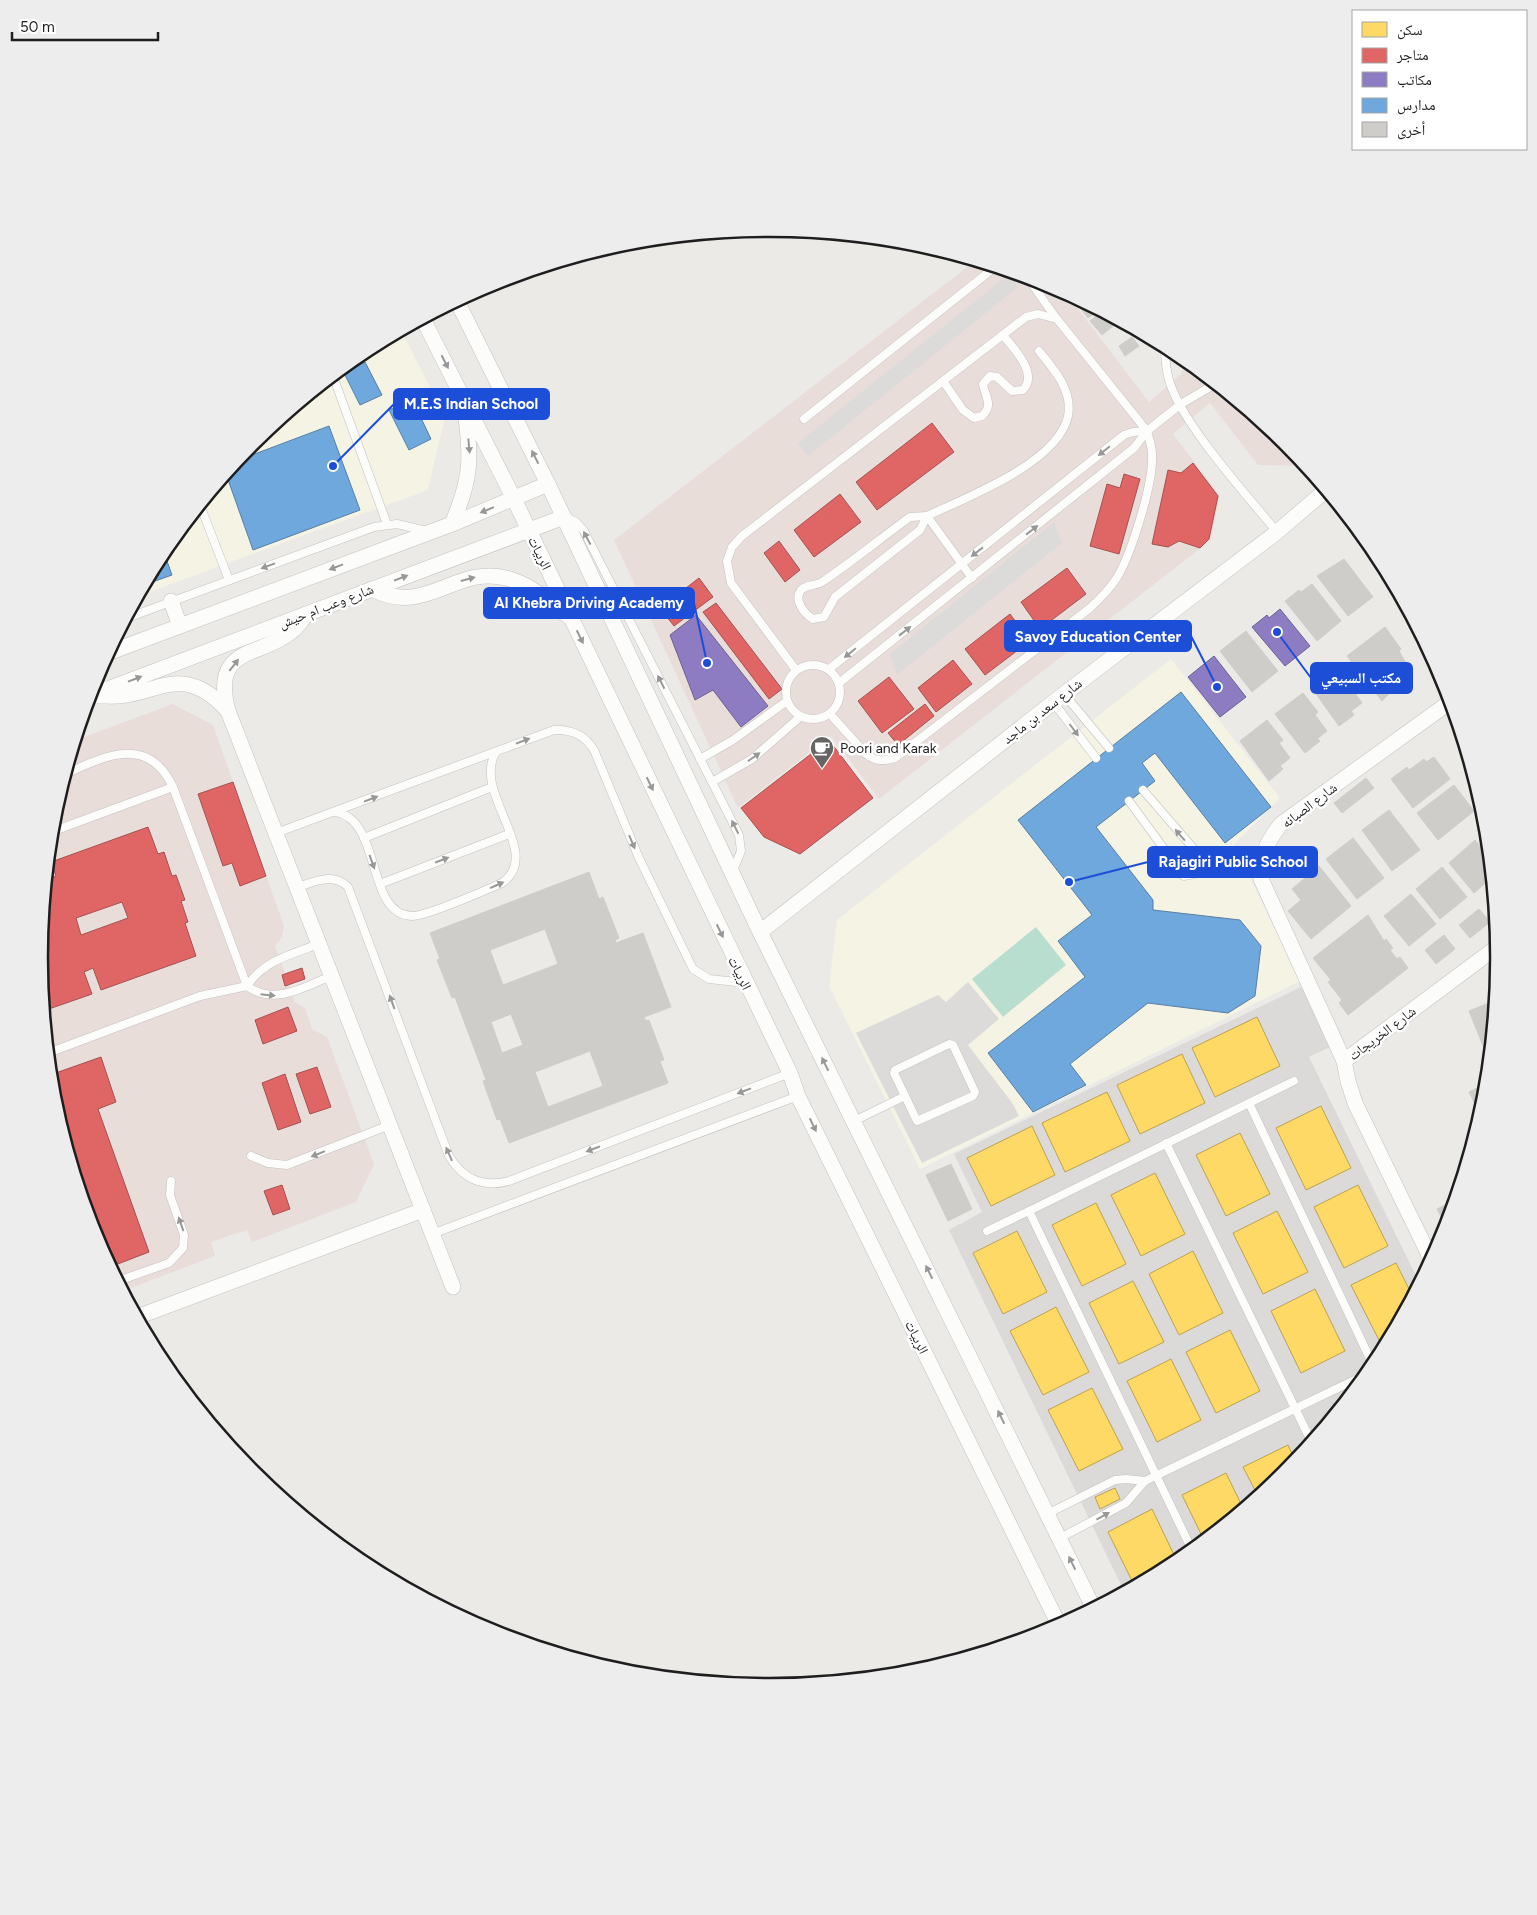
<svg xmlns="http://www.w3.org/2000/svg" width="1537" height="1915" viewBox="0 0 1537 1915" font-family="Figtree,'Noto Naskh Arabic',sans-serif">
<rect width="100%" height="100%" fill="#eceae7"/>
<polygon fill="#dbdad8" points="1301,987 1332,1046 1309,1057 1419,1282 1375,1363 1284,1474 1174,1564 1124,1591 949,1230 982,1212 954,1154"/>
<g fill="#e9ddda">
<polygon points="975,261 1048,283 1066,293 1149,402 1182,373 1183,358 1285,442 1304,466 1258,465 1210,403 1173,434 1220,496 1211,540 879,799 831,736 738,808 614,540"/>
<polygon points="173,704 213,725 284,926 282,937 275,946 280,960 285,973 302,968 305,979 289,985 295,1002 305,1008 312,1029 327,1037 374,1164 356,1202 252,1242 247,1230 211,1242 215,1256 123,1291 94,1236 53,1100 39,957 53,815 76,740"/>
</g>
<g fill="#f4f3e4">
<polygon points="401,330 445,417 428,490 138,596 162,552 253,441 363,351"/>
<polygon points="1171,659 1280,798 1234,844 1300,981 920,1169 829,986 837,920"/>
</g>
<polygon fill="#b8decf" points="1036,927 1066,965 1003,1017 972,979"/>
<g fill="#dcdbda">
<polygon points="1008,275 1018,287 808,456 798,443"/>
<polygon points="1054,522 1062,543 897,675 890,654"/>
<polygon points="968,982 999,1019 968,1045 1013,1104 1019,1116 922,1163 856,1033 938,995 946,1002"/>
</g>
<g fill="#ffd966" stroke="#bca150">
<polygon points="1257,1017 1280,1066 1215,1097 1192,1048"/>
<polygon points="1182,1054 1205,1103 1140,1134 1117,1085"/>
<polygon points="1107,1092 1130,1141 1065,1172 1042,1123"/>
<polygon points="1321,1106 1351,1168 1306,1190 1276,1128"/>
<polygon points="1032,1126 1055,1175 991,1206 967,1158"/>
<polygon points="1240,1133 1270,1194 1226,1216 1196,1155"/>
<polygon points="1155,1173 1185,1234 1141,1256 1111,1195"/>
<polygon points="1358,1185 1388,1246 1344,1268 1314,1207"/>
<polygon points="1096,1203 1126,1264 1082,1286 1052,1225"/>
<polygon points="1277,1211 1308,1272 1263,1294 1233,1233"/>
<polygon points="1017,1231 1047,1292 1003,1314 973,1253"/>
<polygon points="1193,1251 1223,1313 1179,1335 1149,1274"/>
<polygon points="1396,1263 1412,1295 1385,1344 1382,1346 1351,1285"/>
<polygon points="1133,1281 1164,1342 1119,1364 1089,1303"/>
<polygon points="1315,1289 1345,1351 1301,1373 1271,1311"/>
<polygon points="1056,1307 1089,1372 1043,1395 1010,1331"/>
<polygon points="1230,1330 1260,1391 1216,1413 1186,1352"/>
<polygon points="1171,1359 1201,1420 1157,1442 1127,1381"/>
<polygon points="1092,1388 1123,1449 1079,1471 1048,1410"/>
<polygon points="1288,1445 1295,1460 1284,1474 1258,1496 1243,1467"/>
<polygon points="1226,1473 1243,1508 1204,1540 1182,1495"/>
<polygon points="1115,1488 1120,1499 1100,1509 1095,1497"/>
<polygon points="1152,1509 1177,1561 1134,1585 1108,1532"/>
</g>
<g fill="#e06666" stroke="#a65050" fill-rule="evenodd">
<polygon points="932,423 954,452 877,510 856,482"/>
<polygon points="1193,463 1218,496 1209,539 1200,548 1179,541 1168,547 1152,544 1168,470 1181,473"/>
<polygon points="1124,474 1140,479 1119,554 1090,546 1107,484 1120,488"/>
<polygon points="840,494 861,522 814,557 794,530"/>
<polygon points="779,541 800,570 785,582 764,553"/>
<polygon points="1067,568 1086,594 1040,629 1021,602"/>
<polygon points="699,578 713,597 674,626 660,608"/>
<polygon points="716,603 782,689 769,699 703,612"/>
<polygon points="1010,614 1030,641 985,675 965,649"/>
<polygon points="953,660 972,684 936,712 918,688"/>
<polygon points="889,677 914,709 882,733 858,701"/>
<polygon points="925,704 934,716 898,745 888,733"/>
<polygon points="829,740 873,798 800,854 764,837 741,808"/>
<polygon points="233,782 266,876 240,886 232,863 223,866 198,794"/>
<path d="M148,827L158,854L164,852L172,876L176,875L185,900L181,901L188,922L185,923L196,956L101,990L93,968L84,972L92,994L46,1010L43,1001L39,957L47,875L48,879L56,876L51,862ZM122,902L128,918L81,935L76,918Z"/>
<polygon points="302,968 305,979 285,986 282,975"/>
<polygon points="288,1007 297,1031 263,1044 255,1020"/>
<polygon points="101,1057 116,1102 98,1109 149,1252 110,1267 94,1236 53,1100 50,1075"/>
<polygon points="317,1067 331,1107 310,1114 296,1074"/>
<polygon points="285,1074 301,1122 278,1130 262,1083"/>
<polygon points="282,1185 290,1209 273,1215 264,1191"/>
</g>
<g fill="#8e7cc3" stroke="#6c6092">
<polygon points="1280,609 1310,646 1285,666 1252,627 1267,615 1269,618"/>
<polygon points="696,615 768,706 741,727 713,690 695,700 670,635"/>
<polygon points="1214,656 1246,697 1220,717 1188,677"/>
</g>
<g fill="#6fa8dc" stroke="#577fa3">
<polygon points="365,362 382,395 360,405 344,373"/>
<polygon points="412,399 431,439 409,450 389,410"/>
<polygon points="329,426 360,510 253,550 226,474 236,461"/>
<polygon points="163,550 172,575 144,585 162,552"/>
<polygon points="1181,692 1271,807 1225,843 1155,753 1142,763 1155,781 1096,827 1153,900 1153,910 1240,920 1261,946 1255,996 1228,1013 1148,1003 1070,1064 1086,1085 1033,1112 988,1053 1085,977 1058,941 1092,915 1018,820"/>
</g>
<g fill="#cfcdca" stroke="#cfccc9" fill-rule="evenodd">
<polygon points="1071,296 1097,310 1098,311 1088,318"/>
<polygon points="1101,312 1119,321 1102,335 1090,321"/>
<polygon points="1132,337 1139,346 1125,356 1119,346"/>
<polygon points="1344,559 1373,597 1348,616 1317,576"/>
<polygon points="1312,584 1341,621 1317,641 1285,601 1299,590 1301,592"/>
<polygon points="1385,627 1401,649 1399,651 1406,663 1407,676 1382,701 1347,656"/>
<polygon points="1246,631 1278,671 1252,692 1220,651"/>
<polygon points="1338,666 1353,684 1350,686 1362,703 1351,711 1354,715 1339,726 1311,687"/>
<polygon points="1303,693 1318,712 1315,715 1327,731 1317,739 1320,741 1305,753 1275,714"/>
<polygon points="1267,720 1283,740 1279,743 1290,758 1280,766 1283,769 1269,781 1240,741"/>
<polygon points="1434,757 1450,779 1413,808 1391,779 1407,767 1409,770 1424,759 1426,762"/>
<polygon points="1366,778 1374,788 1342,813 1334,803"/>
<polygon points="1454,785 1474,811 1438,840 1417,813"/>
<polygon points="1389,810 1420,850 1392,871 1362,830"/>
<polygon points="1353,838 1384,878 1357,899 1326,859"/>
<polygon points="1475,840 1488,856 1490,879 1474,893 1449,863"/>
<polygon points="1319,866 1351,906 1311,939 1288,911 1301,900 1292,889"/>
<polygon points="1442,867 1467,897 1440,919 1416,889"/>
<path d="M589,872L599,899L603,897L619,938L615,940L616,943L643,933L671,1007L644,1017L646,1021L649,1020L664,1060L660,1061L668,1083L509,1143L500,1119L497,1120L483,1081L486,1080L455,997L452,998L437,960L440,959L430,933ZM545,929L558,964L503,985L490,950ZM511,1014L523,1045L502,1053L491,1022ZM590,1051L603,1086L548,1107L535,1072Z"/>
<polygon points="1411,894 1436,924 1409,946 1384,916"/>
<polygon points="1479,909 1490,922 1470,938 1459,925"/>
<polygon points="1368,915 1384,941 1386,939 1393,948 1390,950 1397,959 1400,957 1408,968 1348,1015 1339,1003 1342,1000 1328,982 1331,980 1313,958"/>
<polygon points="1444,935 1455,949 1436,964 1425,950"/>
<polygon points="1489,1003 1493,1013 1488,1058 1469,1011"/>
<polygon points="1486,1084 1484,1100 1480,1114 1469,1092"/>
<polygon points="951,1164 972,1209 948,1221 926,1175"/>
<polygon points="1451,1202 1452,1205 1446,1226 1437,1209"/>
</g>
<g fill="none" stroke-linecap="round" stroke-linejoin="round">
<g stroke="#c2c1bf" stroke-width="9">
<g id="service">
<polyline points="1027,277 1056,318"/>
<path d="M1165,346C1165,357 1166,369 1169,380C1181,423 1247,495 1277,532"/>
<polyline points="333,376 387,524"/>
<path d="M943,381L963,410L974,418L982,416C994,405 985,397 983,384L990,376L997,377L1012,391L1023,390C1039,373 1013,348 1003,335"/>
<polyline points="804,419 995,267"/>
<polyline points="200,505 229,580"/>
<path d="M927,516L920,530L835,597L824,617L813,619C805,614 793,601 801,590C806,584 816,586 822,582C852,562 881,538 910,517Z"/>
<polyline points="565,517 576,522 584,531 739,835 741,851 732,873"/>
<path d="M972,578L927,516C967,497 1058,463 1068,416C1073,391 1054,369 1039,351"/>
<polyline points="127,618 374,527 397,524 427,531"/>
<circle cx="813" cy="692" r="27"/>
<polyline points="829,669 1124,435 1133,432 1147,431"/>
<path d="M796,670L731,583L727,561L732,547L742,536L1026,317L1038,314L1057,319L1147,431C1149,439 1152,446 1152,454C1154,482 1132,551 1118,576C1110,589 1101,598 1090,608L895,758C883,761 876,762 866,754L830,714"/>
<polyline points="839,683 1134,448 1147,431 1181,404 1215,384"/>
<polyline points="1064,694 1109,748"/>
<polyline points="1053,702 1096,758"/>
<polyline points="700,759 733,740 787,701"/>
<path d="M65,774C105,756 148,734 173,787L247,986C274,1006 304,987 331,976"/>
<polyline points="712,782 752,759 800,717"/>
<polyline points="1129,801 1165,850 1175,871 1184,876 1194,874 1200,866 1200,856 1143,790"/>
<path d="M336,812C383,821 365,914 412,916C428,916 483,891 502,883C545,853 471,793 496,752"/>
<polyline points="51,832 173,787"/>
<path d="M276,833L554,730C572,729 585,735 594,750L639,858L693,969L709,979L746,983"/>
<polyline points="364,838 492,787"/>
<polyline points="380,884 509,834"/>
<path d="M297,887C315,882 333,872 348,887L449,1156C463,1179 483,1188 509,1181L790,1073"/>
<polygon points="949,1044 953,1045 975,1092 973,1096 917,1121 894,1073 895,1070"/>
<path d="M48,1053L200,996L247,986C263,961 292,954 319,944"/>
<polyline points="1249,1103 1373,1365"/>
<polyline points="854,1121 905,1096"/>
<polyline points="1166,1143 1311,1441"/>
<polyline points="251,1156 268,1163 287,1165 390,1125"/>
<polyline points="1029,1211 1294,1081"/>
<polyline points="987,1231 1029,1211 1192,1550"/>
<polyline points="432,1234 798,1096"/>
<polyline points="118,1281 169,1263 183,1248 184,1235 170,1195 171,1181"/>
<polyline points="1049,1513 1115,1480 1126,1479 1145,1481"/>
<polyline points="1060,1538 1126,1503 1145,1481 1367,1374"/>
</g>
</g>
<g stroke="#c2c1bf" stroke-width="16">
<g id="minor">
<polyline points="457,301 548,484 760,932 1093,1607"/>
<polyline points="423,319 514,499 790,1073 798,1096 1059,1625"/>
<path d="M452,524C471,479 472,459 465,411"/>
<path d="M372,589C426,617 455,565 506,578C530,584 549,601 568,616"/>
<polyline points="171,601 180,626"/>
<path d="M306,614C302,621 298,627 291,632C258,658 211,646 228,711L453,1287"/>
<polyline points="108,653 452,524 548,484"/>
<path d="M96,695C151,705 176,655 227,710"/>
<polyline points="89,696 564,517"/>
<polyline points="760,932 1064,694 1277,532 1325,491"/>
<polyline points="1344,1061 1497,947"/>
<path d="M1431,1259L1355,1103L1348,1081L1344,1061L1261,879C1262,854 1265,844 1281,824L1450,702"/>
<polyline points="137,1317 423,1210"/>
</g>
</g>
<use href="#service" stroke="#fcfcfb" stroke-width="8"/>
<use href="#minor" stroke="#fcfcfb" stroke-width="15"/>
</g>
<defs><path id="oneway-solid" d="M-6-.8H1V-3.2L6.5 0L1 3.2V.8H-6Z" transform="scale(1.25)"/></defs>
<g fill="#989898">
<use href="#oneway-solid" transform="translate(445 362) rotate(63)"/>
<use href="#oneway-solid" transform="translate(469 446) rotate(85)"/>
<use href="#oneway-solid" transform="translate(1104 451) rotate(141)"/>
<use href="#oneway-solid" transform="translate(535 457) rotate(-117)"/>
<use href="#oneway-solid" transform="translate(487 510) rotate(158)"/>
<use href="#oneway-solid" transform="translate(1032 530) rotate(-38)"/>
<use href="#oneway-solid" transform="translate(587 538) rotate(-118)"/>
<use href="#oneway-solid" transform="translate(977 552) rotate(142)"/>
<use href="#oneway-solid" transform="translate(268 566) rotate(160)"/>
<use href="#oneway-solid" transform="translate(336 567) rotate(159)"/>
<use href="#oneway-solid" transform="translate(401 578) rotate(-21)"/>
<use href="#oneway-solid" transform="translate(468 579) rotate(-15)"/>
<use href="#oneway-solid" transform="translate(905 631) rotate(-38)"/>
<use href="#oneway-solid" transform="translate(580 637) rotate(64)"/>
<use href="#oneway-solid" transform="translate(850 653) rotate(141)"/>
<use href="#oneway-solid" transform="translate(234 665) rotate(-52)"/>
<use href="#oneway-solid" transform="translate(135 679) rotate(-21)"/>
<use href="#oneway-solid" transform="translate(661 682) rotate(-117)"/>
<use href="#oneway-solid" transform="translate(1074 730) rotate(53)"/>
<use href="#oneway-solid" transform="translate(523 741) rotate(-21)"/>
<use href="#oneway-solid" transform="translate(754 757) rotate(-35)"/>
<use href="#oneway-solid" transform="translate(650 784) rotate(64)"/>
<use href="#oneway-solid" transform="translate(371 799) rotate(-21)"/>
<use href="#oneway-solid" transform="translate(735 827) rotate(-117)"/>
<use href="#oneway-solid" transform="translate(1180 835) rotate(-131)"/>
<use href="#oneway-solid" transform="translate(632 842) rotate(67)"/>
<use href="#oneway-solid" transform="translate(442 860) rotate(-21)"/>
<use href="#oneway-solid" transform="translate(372 862) rotate(70)"/>
<use href="#oneway-solid" transform="translate(497 885) rotate(-24)"/>
<use href="#oneway-solid" transform="translate(720 931) rotate(64)"/>
<use href="#oneway-solid" transform="translate(268 995) rotate(6)"/>
<use href="#oneway-solid" transform="translate(392 1002) rotate(-110)"/>
<use href="#oneway-solid" transform="translate(825 1064) rotate(-116)"/>
<use href="#oneway-solid" transform="translate(744 1091) rotate(159)"/>
<use href="#oneway-solid" transform="translate(813 1125) rotate(64)"/>
<use href="#oneway-solid" transform="translate(593 1149) rotate(159)"/>
<use href="#oneway-solid" transform="translate(318 1154) rotate(158)"/>
<use href="#oneway-solid" transform="translate(449 1154) rotate(-114)"/>
<use href="#oneway-solid" transform="translate(181 1224) rotate(-109)"/>
<use href="#oneway-solid" transform="translate(929 1272) rotate(-116)"/>
<use href="#oneway-solid" transform="translate(1001 1417) rotate(-116)"/>
<use href="#oneway-solid" transform="translate(1103 1516) rotate(-29)"/>
<use href="#oneway-solid" transform="translate(1072 1563) rotate(-116)"/>
</g>
<defs>
<g id="cafe-pin" transform="scale(1.25)"><path d="M0 17L-7.5 6A9.5 9.5 0 1 1 7.5 6Z" fill="#666564" stroke="#fff"/><path d="M-5.5-4.5H6V0H3Q3 3.5 0 3.5H-2.5Q-5.5 3.5-5.5 0ZM3-3.2v2h1.7v-2ZM-6 4.5H4V6H-6Z" fill="#fff"/></g>
</defs>
<g fill-rule="evenodd">
<use href="#cafe-pin" x="822" y="748"/>
</g>
<g text-anchor="middle" stroke-width="5" stroke-linejoin="round" paint-order="stroke">
<g font-size="14" fill="#1e1e1e" stroke="#fff">
<text transform="translate(540 553) rotate(64)" y="5">الربيات</text>
<text transform="translate(326 606) rotate(-21)" y="5">شارع وعب ام حيش</text>
<text transform="translate(1042 711) rotate(-38)" y="5">شارع سعد بن ماجد</text>
<text transform="translate(1309 805) rotate(-37)" y="5">شارع الصبانه</text>
<text transform="translate(740 973) rotate(64)" y="5">الربيات</text>
<text transform="translate(1382 1033) rotate(-37)" y="5">شارع الخريجات</text>
<text transform="translate(917 1337) rotate(64)" y="5">الربيات</text>
</g>
<g font-size="14" fill="#1e1e1e" stroke="#fff" text-anchor="start">
<text x="840" y="753">Poori and Karak</text>
</g>
</g>
<path d="M0 0H1537V1915H0ZM768 237H770A720 720 0 0 1 1490 957V958A720 720 0 0 1 770 1678H768A720 720 0 0 1 48 958V957A720 720 0 0 1 768 237Z" fill="#ededed" fill-rule="evenodd"/>
<path fill="none" stroke="#1e1e1e" stroke-width="2.5" d="M768 237H770A720 720 0 0 1 1490 957V958A720 720 0 0 1 770 1678H768A720 720 0 0 1 48 958V957A720 720 0 0 1 768 237Z"/>
<path fill="none" stroke="#1d4ed8" stroke-width="2" d="M333 466L394 404M707 663L694 603M1217 687L1191 636M1277 632L1311 678M1069 882L1148 862"/>
<g fill="#1d4ed8" stroke="#fff" stroke-width="2">
<circle cx="333" cy="466" r="5"/>
<circle cx="707" cy="663" r="5"/>
<circle cx="1217" cy="687" r="5"/>
<circle cx="1277" cy="632" r="5"/>
<circle cx="1069" cy="882" r="5"/>
</g>
<g fill="#1d4ed8" stroke="#1d4ed8" stroke-width="2">
<rect x="394" y="389" width="155" height="30" rx="5"/>
<rect x="484" y="588" width="210" height="30" rx="5"/>
<rect x="1005" y="621" width="186" height="30" rx="5"/>
<rect x="1311" y="663" width="101" height="30" rx="5"/>
<rect x="1148" y="847" width="169" height="30" rx="5"/>
</g>
<g font-size="15" text-anchor="middle" font-weight="bold" fill="#fff">
<text x="471" y="409">M.E.S Indian School</text>
<text x="589" y="608">Al Khebra Driving Academy</text>
<text x="1098" y="642">Savoy Education Center</text>
<text x="1361" y="683">مكتب السبيعي</text>
<text x="1233" y="867">Rajagiri Public School</text>
</g>
<rect x="1352" y="10" width="175" height="140" fill="#ffffff" stroke="#a5a5a5"/>
<rect x="1362" y="22" width="25" height="15" fill="#ffd966" stroke="#a5a5a5"/>
<text x="1397" y="35" font-size="15" fill="#1e1e1e">سكن</text>
<rect x="1362" y="48" width="25" height="15" fill="#e06666" stroke="#a5a5a5"/>
<text x="1397" y="60" font-size="15" fill="#1e1e1e">متاجر</text>
<rect x="1362" y="72" width="25" height="15" fill="#8e7cc3" stroke="#a5a5a5"/>
<text x="1397" y="85" font-size="15" fill="#1e1e1e">مكاتب</text>
<rect x="1362" y="98" width="25" height="15" fill="#6fa8dc" stroke="#a5a5a5"/>
<text x="1397" y="110" font-size="15" fill="#1e1e1e">مدارس</text>
<rect x="1362" y="122" width="25" height="15" fill="#cfcdca" stroke="#a5a5a5"/>
<text x="1397" y="135" font-size="15" fill="#1e1e1e">أخرى</text>
<path d="M12 32v8h146v-8" fill="none" stroke="#1e1e1e" stroke-width="2.5"/>
<text x="20" y="32" font-size="15" fill="#1e1e1e" stroke="#ffffff" stroke-width="4" paint-order="stroke">50 m</text>
</svg>
